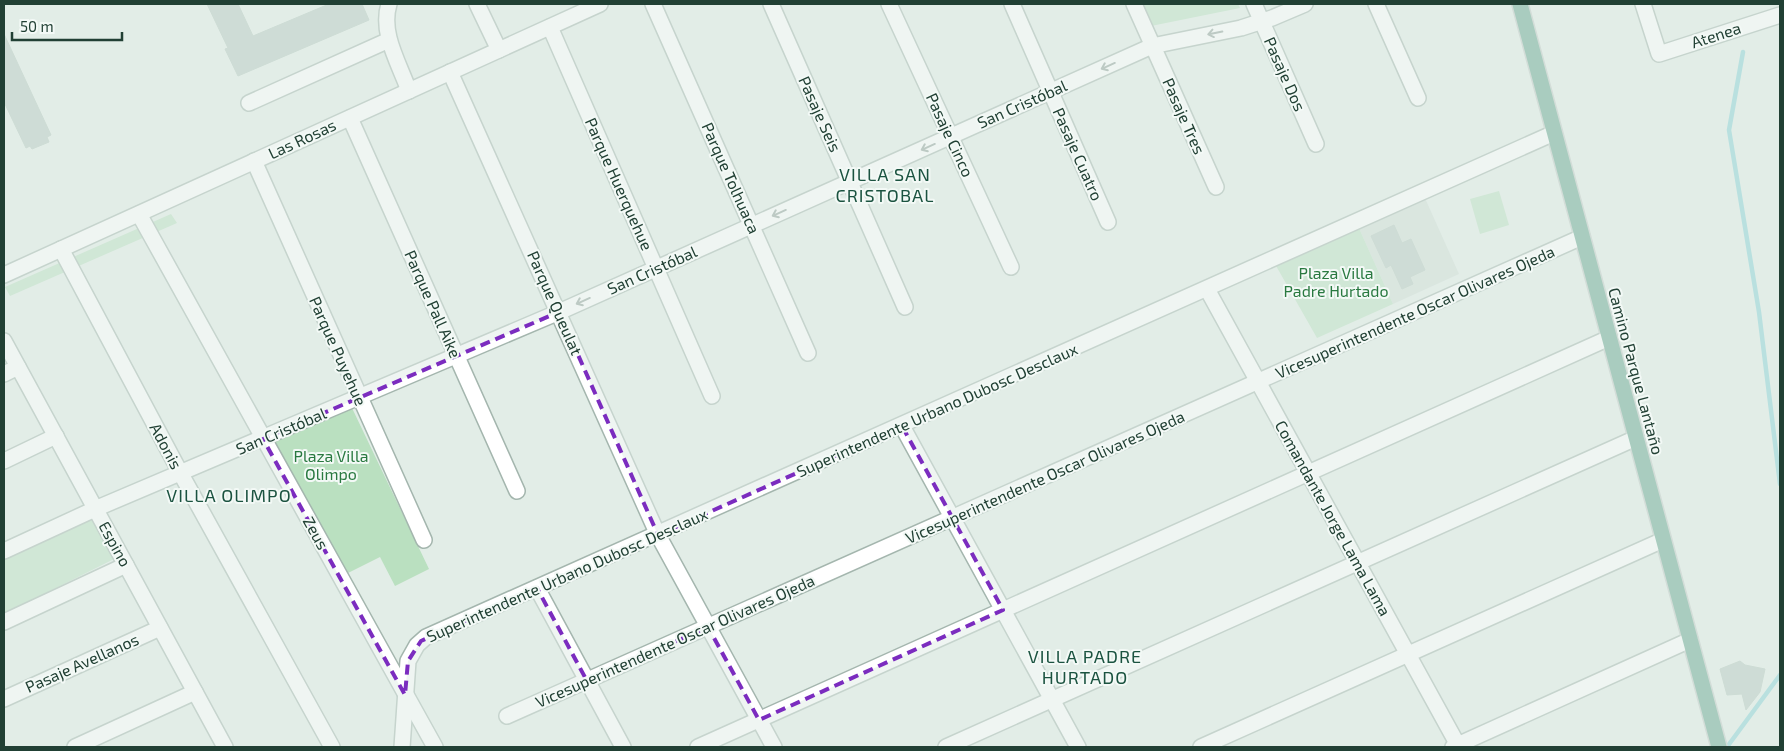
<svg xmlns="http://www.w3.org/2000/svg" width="1784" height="751" viewBox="0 0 1784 751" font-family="'Exo 2',sans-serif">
<rect width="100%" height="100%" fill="#e2ede7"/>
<polygon fill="#d0ddd6" points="1424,196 1459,274 1393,304 1358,226"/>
<g fill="#bae0c0">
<polygon points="1141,4 1238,4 1240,8 1151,26"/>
<polygon points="1499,191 1509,225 1480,234 1470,199"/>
<polygon points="171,214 177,223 10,296 5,287"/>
<polygon points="1358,226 1393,304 1317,338 1275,264"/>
<polygon points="352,408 429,569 395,586 380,557 342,576 268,444"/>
<polygon points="92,514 116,558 4,614 4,556"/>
</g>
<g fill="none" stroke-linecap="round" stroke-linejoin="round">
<g stroke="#87d1d5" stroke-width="4.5">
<polyline points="1743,52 1729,130 1759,312 1780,484"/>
<polyline points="1727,747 1780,675"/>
</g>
</g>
<g fill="#b7c8c0" stroke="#b4c7be">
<polygon points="207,4 238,4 253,36 329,4 362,4 369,20 238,76 225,49 228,48"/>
<polygon points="4,34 51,135 47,137 49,142 32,149 30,146 26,148 4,102"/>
<polygon points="1394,225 1402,243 1411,239 1425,270 1410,277 1413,284 1402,289 1391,265 1386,268 1371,236"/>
<polygon points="1740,661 1745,665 1765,669 1760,692 1746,710 1742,694 1727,695 1720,669"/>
</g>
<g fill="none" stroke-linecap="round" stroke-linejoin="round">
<g stroke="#a4b6ae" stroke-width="18">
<g id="minor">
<path d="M389,4C380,33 399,63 409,91"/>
<polyline points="477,4 499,50"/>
<polyline points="653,4 808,353"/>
<polyline points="771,4 905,307"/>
<polyline points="889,4 1011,267"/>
<polyline points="1012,4 1108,222"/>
<polyline points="1134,4 1216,187"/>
<polyline points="1254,4 1316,144"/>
<polyline points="1376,4 1418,98"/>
<polyline points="1643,4 1659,54 1780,15"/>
<polyline points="550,27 712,396"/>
<polyline points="450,72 658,535 774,747"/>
<polyline points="249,103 389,40"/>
<polyline points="350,118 517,491"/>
<polyline points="254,161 424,540"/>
<polyline points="139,214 435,747"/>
<polyline points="61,249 181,474 332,747"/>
<polyline points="4,275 600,4"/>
<polyline points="1207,289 1459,747"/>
<polyline points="4,341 225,747"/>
<polyline points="4,374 18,367"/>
<polyline points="902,426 1078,747"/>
<polyline points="4,461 56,436"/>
<polyline points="4,551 95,509 559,312 1152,46 1241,28 1272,18 1305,4"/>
<polyline points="537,588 623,747"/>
<polyline points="4,622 126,565"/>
<polyline points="4,699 160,628"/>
<polyline points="507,716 1582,237"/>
<polyline points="75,747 195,692"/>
<polyline points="402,747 408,661 417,645 426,637 1554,133"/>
<polyline points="698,747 1609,338"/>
<polyline points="946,747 1636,438"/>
<polyline points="1201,747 1663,540"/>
<polyline points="1453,747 1690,640"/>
</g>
</g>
<g stroke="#c1cac6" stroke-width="18">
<polyline id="major" points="1520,4 1719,747"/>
</g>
<use href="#minor" stroke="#fff" stroke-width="15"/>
<use href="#major" stroke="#64a58e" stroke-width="15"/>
</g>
<defs><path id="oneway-shaft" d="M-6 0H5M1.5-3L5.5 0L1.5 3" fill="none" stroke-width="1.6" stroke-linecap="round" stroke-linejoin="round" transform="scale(1.25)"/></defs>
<g stroke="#90a09a">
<use href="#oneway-shaft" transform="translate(1215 33) rotate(169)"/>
<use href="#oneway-shaft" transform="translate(1108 66) rotate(156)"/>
<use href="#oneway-shaft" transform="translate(928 147) rotate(156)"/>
<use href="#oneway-shaft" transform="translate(779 213) rotate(156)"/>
<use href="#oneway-shaft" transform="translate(583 301) rotate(156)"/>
</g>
<path d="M0 0H1784V751H0ZM559,312L658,535L902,426L1003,610L759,720L708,627L587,681L537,588L421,641L408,661L405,695L263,439Z" fill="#e2ede7" fill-opacity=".55" fill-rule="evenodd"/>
<path fill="none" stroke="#7b2cbf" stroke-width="4" stroke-dasharray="10 6" stroke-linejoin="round" d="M559,312L658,535L902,426L1003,610L759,720L708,627L587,681L537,588L421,641L408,661L405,695L263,439Z"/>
<g text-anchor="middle" stroke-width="4" stroke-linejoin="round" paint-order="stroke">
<g font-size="16" fill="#214034" stroke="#f3f9f6">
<text transform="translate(1716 35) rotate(-18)" y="6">Atenea</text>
<text transform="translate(1285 74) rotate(66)" y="6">Pasaje Dos</text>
<text transform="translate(1022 104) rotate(-24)" y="6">San Cristóbal</text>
<text transform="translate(820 114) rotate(66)" y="6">Pasaje Seis</text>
<text transform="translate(1184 116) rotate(66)" y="6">Pasaje Tres</text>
<text transform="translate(950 135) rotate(65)" y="6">Pasaje Cinco</text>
<text transform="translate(302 139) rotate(-25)" y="6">Las Rosas</text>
<text transform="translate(1078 154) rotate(66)" y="6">Pasaje Cuatro</text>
<text transform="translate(731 178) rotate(66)" y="6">Parque Tolhuaca</text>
<text transform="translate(619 184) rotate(66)" y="6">Parque Huerquehue</text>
<text transform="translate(652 270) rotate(-24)" y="6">San Cristóbal</text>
<text transform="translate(555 303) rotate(66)" y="6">Parque Queulat</text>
<text transform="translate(433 304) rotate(66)" y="6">Parque Pall Aike</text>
<text transform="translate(1415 312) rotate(-24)" y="6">Vicesuperintendente Oscar Olivares Ojeda</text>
<text transform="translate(338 351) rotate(66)" y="6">Parque Puyehue</text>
<text transform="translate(1636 371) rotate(75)" y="6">Camino Parque Lantaño</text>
<text transform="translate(937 410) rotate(-24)" y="6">Superintendente Urbano Dubosc Desclaux</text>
<text transform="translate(281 431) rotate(-23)" y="6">San Cristóbal</text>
<text transform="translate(166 446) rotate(62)" y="6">Adonis</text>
<text transform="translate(1045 477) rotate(-24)" y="6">Vicesuperintendente Oscar Olivares Ojeda</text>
<text transform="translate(1333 518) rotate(61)" y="6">Comandante Jorge Lama Lama</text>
<text transform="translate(316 533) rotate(61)" y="6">Zeus</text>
<text transform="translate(115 544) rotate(61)" y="6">Espino</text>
<text transform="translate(567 575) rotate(-24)" y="6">Superintendente Urbano Dubosc Desclaux</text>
<text transform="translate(675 641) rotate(-24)" y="6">Vicesuperintendente Oscar Olivares Ojeda</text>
<text transform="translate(82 663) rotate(-24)" y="6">Pasaje Avellanos</text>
</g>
<g font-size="16" fill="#297940" stroke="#f3f9f6">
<text x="1336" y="279">Plaza Villa<tspan x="1336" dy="18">Padre Hurtado</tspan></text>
<text x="331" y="462">Plaza Villa<tspan x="331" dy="18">Olimpo</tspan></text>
</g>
<g font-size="18" letter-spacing="1" fill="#1b5340" stroke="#f3f9f6">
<text x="885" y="181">VILLA SAN<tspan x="885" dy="21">CRISTOBAL</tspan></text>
<text x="229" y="502">VILLA OLIMPO</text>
<text x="1085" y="663">VILLA PADRE<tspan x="1085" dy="21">HURTADO</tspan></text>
</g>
</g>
<rect width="1784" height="751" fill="none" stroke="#214034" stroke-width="10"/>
<path d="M12 32v8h110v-8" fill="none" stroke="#214034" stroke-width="2.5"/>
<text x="20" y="32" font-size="15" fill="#214034" stroke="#f3f9f6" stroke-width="4" paint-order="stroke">50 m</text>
</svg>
